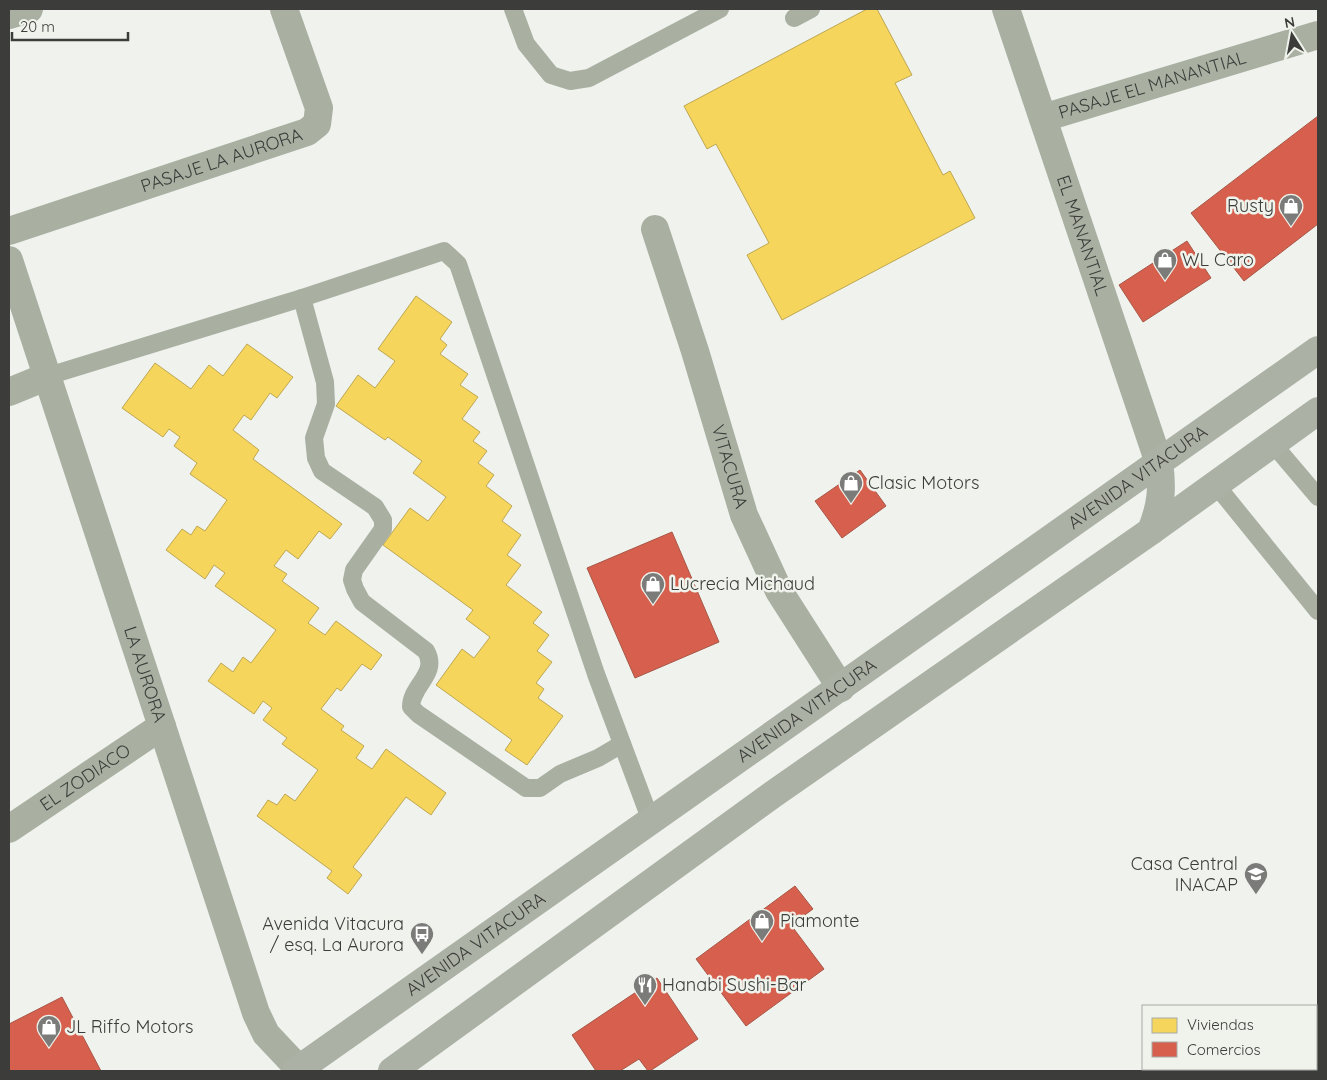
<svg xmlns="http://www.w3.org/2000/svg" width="1327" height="1080" viewBox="0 0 1327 1080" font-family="Quicksand,sans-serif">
<rect width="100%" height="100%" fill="#eff2ed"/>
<g fill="#f6d55c" stroke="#bea752">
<polygon points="867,9 877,9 912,75 895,83 943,175 950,171 975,218 782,320 747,255 769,243 716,144 707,149 684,106"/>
<polygon points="416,296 452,322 440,339 447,345 440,354 468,374 460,385 478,397 462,419 480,432 473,441 487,451 478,463 494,475 486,486 512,506 502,521 521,535 507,555 521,565 506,585 542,612 533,623 549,635 537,651 552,662 536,683 544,689 538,698 563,716 527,765 505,750 512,740 436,685 462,649 474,658 490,637 466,619 473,610 383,545 410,508 428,521 446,497 413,473 422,461 388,437 385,440 336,406 358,375 375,388 395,361 378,349"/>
<polygon points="247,344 293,377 277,398 270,393 251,420 244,415 233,430 259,450 253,459 342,524 330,539 319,531 298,559 286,550 274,566 287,574 282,581 319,608 308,623 325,635 336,621 382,655 371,670 362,664 341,691 337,688 321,709 344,726 341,730 364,746 356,758 372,769 386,749 446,793 431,815 406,797 353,867 362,875 348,894 327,878 332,871 257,816 268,800 277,805 285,794 295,801 318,770 282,744 287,738 263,720 272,708 263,701 254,714 208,681 221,663 233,672 243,657 251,663 276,630 215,586 225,573 214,565 205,579 166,550 182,529 191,535 197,526 205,531 227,500 190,474 197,463 174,446 180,437 169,429 163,437 122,408 155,363 191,389 209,365 223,376"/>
</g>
<g fill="#d6604d" stroke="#a85647">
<polygon points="1318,116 1318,224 1244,281 1191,213"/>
<polygon points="1187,241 1211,278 1143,322 1119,285"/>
<polygon points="860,470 886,506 842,538 815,501"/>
<polygon points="672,532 719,642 635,678 587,568"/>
<polygon points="795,886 813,909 791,925 824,969 746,1026 696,959"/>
<polygon points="657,978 698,1039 650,1071 648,1071 639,1059 620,1071 596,1071 572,1035"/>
<polygon points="62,997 101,1071 9,1071 9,1024"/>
</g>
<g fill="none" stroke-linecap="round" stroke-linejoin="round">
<g stroke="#a9b0a2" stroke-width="18">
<polyline points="513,9 526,44 551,75 570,81 589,78 720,9"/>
<polyline points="794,18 811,9"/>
<path d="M302,298L325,382L326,404L314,438L316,458L322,471L375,507L383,520V529L354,570L352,580L355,589L362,602L426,651C439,674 411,685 411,707L418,714L526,788H540L560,774L598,758L622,744"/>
<polyline points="48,376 302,298 444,251 458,264 596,674 651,821"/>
<polyline points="1273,444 1318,497"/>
<polyline points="1216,485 1318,611"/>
</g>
<g stroke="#a9b0a2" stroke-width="28">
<path id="s1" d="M1006,9L1159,463"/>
<polyline points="9,15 29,9"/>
<path id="s2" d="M1043,118L1318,35"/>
<path id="s3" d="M655,229L695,351L744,515L779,591L841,688"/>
<path id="s4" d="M9,231L307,132L317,124L319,108L284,9"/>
<polyline points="9,392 48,376"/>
<path id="s5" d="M9,829L162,726"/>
</g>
<path stroke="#a9b0a2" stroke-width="28" id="s6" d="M9,260L256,1013L266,1034L299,1069L306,1071"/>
<g stroke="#acb1a5" stroke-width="28">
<path d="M1151,531C1161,506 1163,489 1159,463"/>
<path id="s7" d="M296,1071L1318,350"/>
<polyline points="392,1071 772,795 1151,531 1318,411"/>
</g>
</g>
<defs>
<g id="shop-pin" transform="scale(1.25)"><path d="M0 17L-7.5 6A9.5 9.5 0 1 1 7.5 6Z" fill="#7b7c79" stroke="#eff3ec"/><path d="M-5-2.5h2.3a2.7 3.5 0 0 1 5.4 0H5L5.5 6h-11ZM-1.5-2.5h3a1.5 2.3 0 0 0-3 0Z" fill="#fff"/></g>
<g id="university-pin" transform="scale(1.25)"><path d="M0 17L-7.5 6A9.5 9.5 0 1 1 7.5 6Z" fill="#7b7c79" stroke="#eff3ec"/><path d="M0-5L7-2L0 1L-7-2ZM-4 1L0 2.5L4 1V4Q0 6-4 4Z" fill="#fff"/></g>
<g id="bus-pin" transform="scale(1.25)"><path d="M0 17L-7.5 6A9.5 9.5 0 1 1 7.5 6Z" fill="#7b7c79" stroke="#eff3ec"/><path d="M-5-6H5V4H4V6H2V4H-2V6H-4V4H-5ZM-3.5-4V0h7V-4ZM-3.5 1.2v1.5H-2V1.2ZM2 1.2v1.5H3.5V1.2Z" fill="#fff"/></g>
<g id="restaurant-pin" transform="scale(1.25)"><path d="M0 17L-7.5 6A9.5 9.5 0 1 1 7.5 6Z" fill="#7b7c79" stroke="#eff3ec"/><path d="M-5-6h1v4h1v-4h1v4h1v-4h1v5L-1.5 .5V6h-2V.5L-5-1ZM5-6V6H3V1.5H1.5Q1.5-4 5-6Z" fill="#fff"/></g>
</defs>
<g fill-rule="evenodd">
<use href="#shop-pin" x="1291" y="206"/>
<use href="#shop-pin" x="1165" y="260"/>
<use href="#shop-pin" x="851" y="483"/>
<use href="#shop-pin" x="653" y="584"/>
<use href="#university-pin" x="1256" y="874"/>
<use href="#shop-pin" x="762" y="921"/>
<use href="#bus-pin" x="422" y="934"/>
<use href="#restaurant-pin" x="645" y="985"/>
<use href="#shop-pin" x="49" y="1027"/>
</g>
<g text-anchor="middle" stroke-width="5" stroke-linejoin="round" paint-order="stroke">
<g font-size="18" fill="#3c3d3a" stroke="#eff3ec">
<text dy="6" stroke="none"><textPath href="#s2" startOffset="114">PASAJE EL MANANTIAL</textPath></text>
<text dy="6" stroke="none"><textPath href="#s4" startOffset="224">PASAJE LA AURORA</textPath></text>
<text dy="6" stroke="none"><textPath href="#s1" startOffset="239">EL MANANTIAL</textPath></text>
<text dy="6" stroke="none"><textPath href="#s3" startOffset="249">VITACURA</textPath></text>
<text dy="6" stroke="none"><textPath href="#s7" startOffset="1030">AVENIDA VITACURA</textPath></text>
<text dy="6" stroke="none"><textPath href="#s6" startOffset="436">LA AURORA</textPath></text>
<text dy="6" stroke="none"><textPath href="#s7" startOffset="625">AVENIDA VITACURA</textPath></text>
<text dy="6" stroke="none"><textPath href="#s5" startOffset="92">EL ZODIACO</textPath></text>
<text dy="6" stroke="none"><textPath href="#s7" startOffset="220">AVENIDA VITACURA</textPath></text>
</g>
<g font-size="18" fill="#3c3d3a" stroke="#eff3ec" text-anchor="start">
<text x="1274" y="212" text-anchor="end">Rusty</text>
<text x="1182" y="266">WL Caro</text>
<text x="868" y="489">Clasic Motors</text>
<text x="670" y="590">Lucrecia Michaud</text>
<text x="1238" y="870" text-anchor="end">Casa Central<tspan x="1238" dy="21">INACAP</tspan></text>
<text x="780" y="927">Piamonte</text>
<text x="404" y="930" text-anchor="end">Avenida Vitacura<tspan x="404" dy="21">/ esq. La Aurora</tspan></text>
<text x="662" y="991">Hanabi Sushi-Bar</text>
<text x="66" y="1033">JL Riffo Motors</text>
</g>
</g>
<rect width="1327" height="1080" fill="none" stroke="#3c3d3a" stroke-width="20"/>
<rect x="1142" y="1005" width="175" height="65" fill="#eff3ec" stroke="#a7aaa5"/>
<rect x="1152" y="1018" width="25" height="15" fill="#f6d55c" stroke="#a7aaa5"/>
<text x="1187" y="1030" font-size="15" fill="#3c3d3a">Viviendas</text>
<rect x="1152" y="1042" width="25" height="15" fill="#d6604d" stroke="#a7aaa5"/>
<text x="1187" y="1055" font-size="15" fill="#3c3d3a">Comercios</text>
<g transform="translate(1292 35) rotate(349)" stroke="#eff3ec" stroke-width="4" paint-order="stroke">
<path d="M0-4L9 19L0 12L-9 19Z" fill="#3c3d3a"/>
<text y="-8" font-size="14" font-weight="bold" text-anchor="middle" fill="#3c3d3a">N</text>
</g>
<path d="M12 32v8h116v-8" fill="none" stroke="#3c3d3a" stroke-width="2.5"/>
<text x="20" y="32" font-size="15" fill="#3c3d3a" stroke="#eff3ec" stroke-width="4" paint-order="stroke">20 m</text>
</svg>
